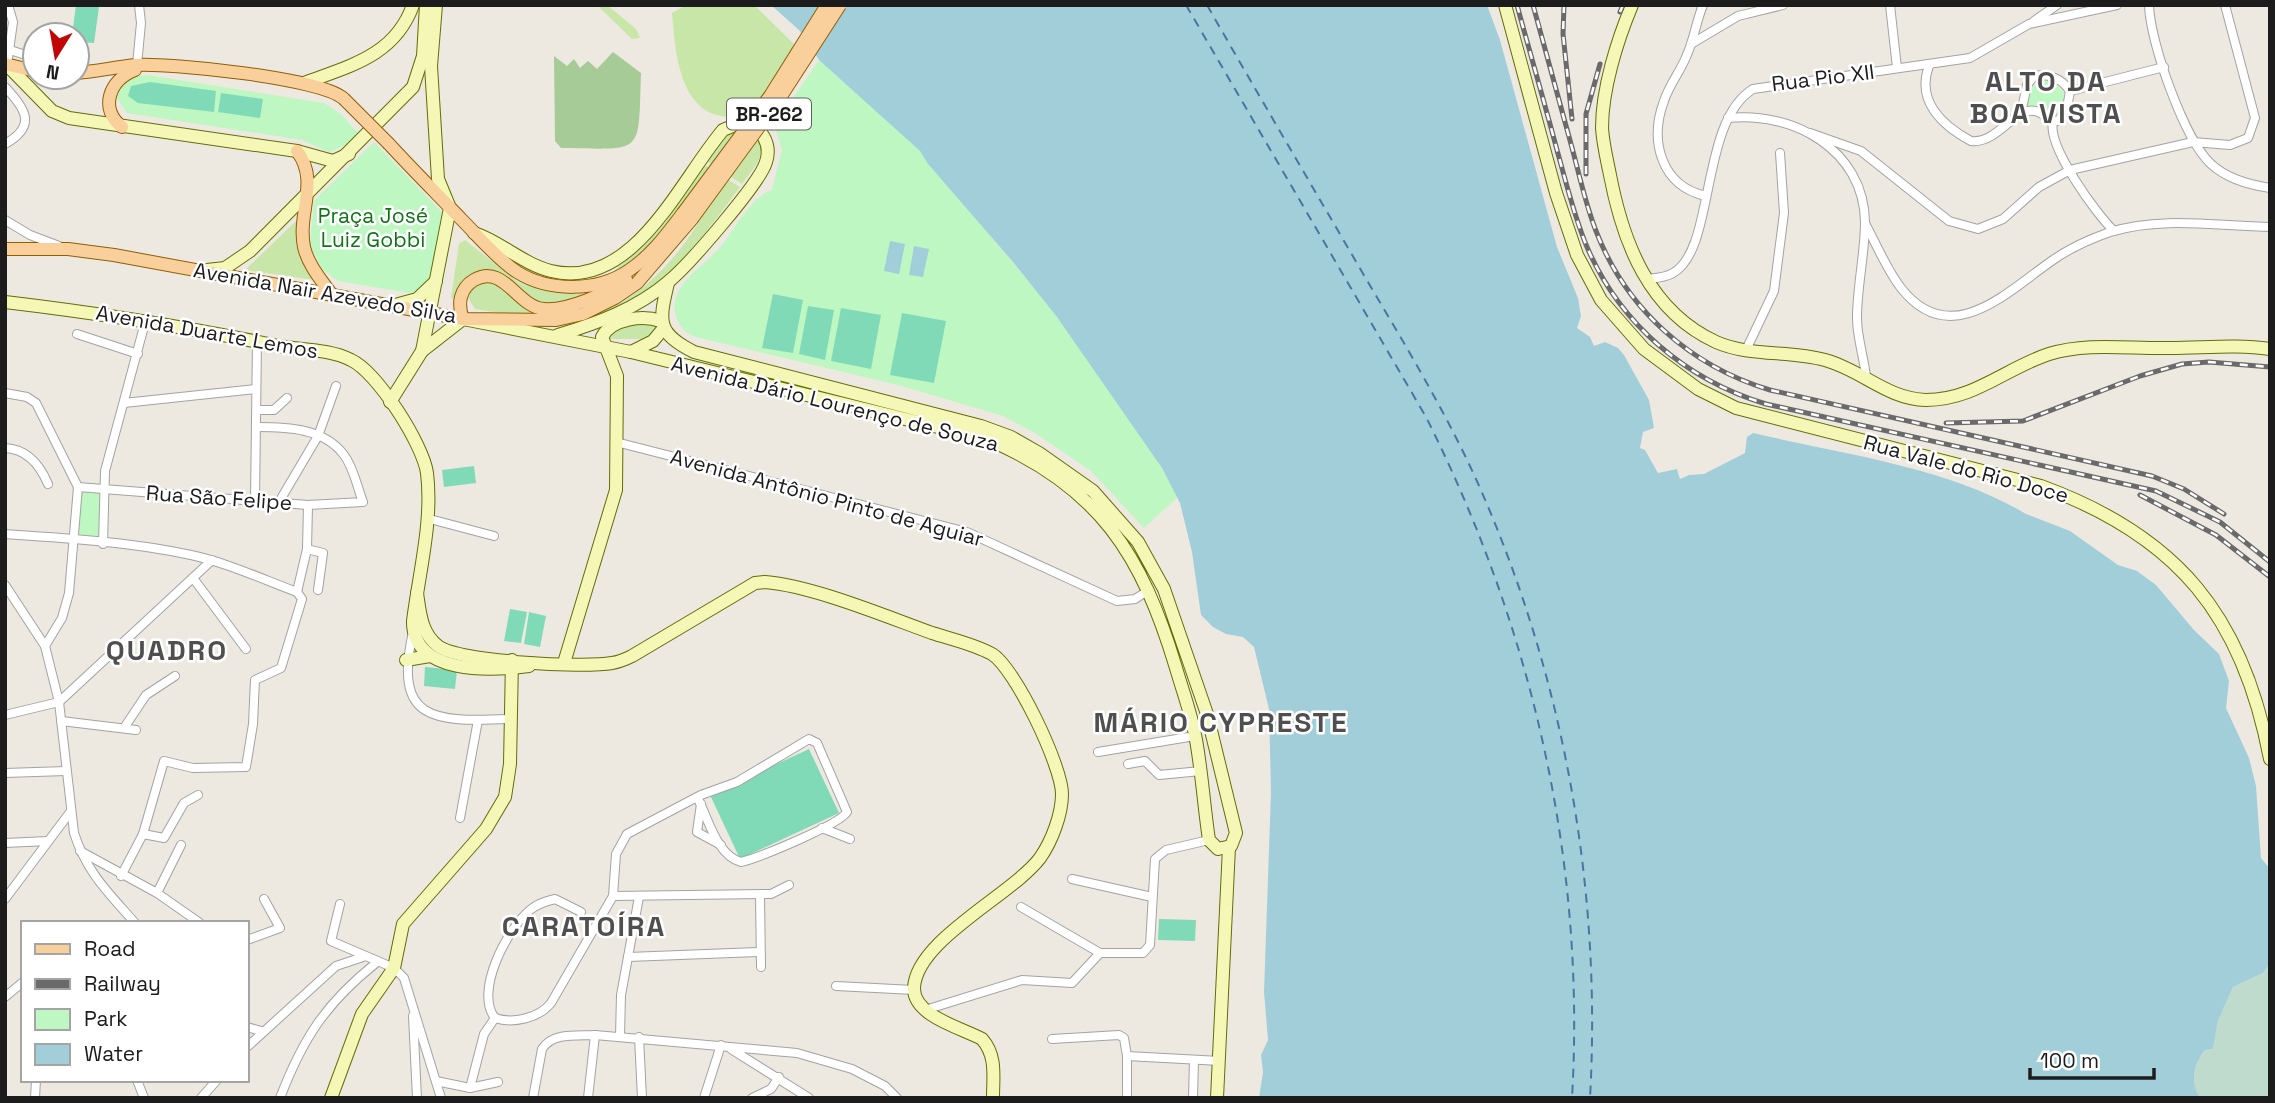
<svg xmlns="http://www.w3.org/2000/svg" width="2275" height="1103" viewBox="0 0 2275 1103" font-family="'Space Grotesk',sans-serif">
<rect width="100%" height="100%" fill="#ede9e1"/>
<g fill="#c7e6a8">
<polygon points="597,5 607,5 636,29 640,38 632,39"/>
<path d="M686,5H754L797,47L754,115C744,116 731,118 721,116C678,108 675,47 672,13Z"/>
<path d="M732,129L756,136C769,155 753,168 742,184L706,161Z"/>
<path d="M703,164L740,187C684,263 631,333 526,326C547,323 569,321 590,316C638,303 681,255 704,213L652,243L615,273V270L634,253Z"/>
<polygon points="296,221 298,253 314,280 245,270"/>
<polygon points="465,240 518,282 549,292 585,294 585,297 542,304 493,272 455,299 451,298 459,244"/>
<polygon points="479,282 497,283 514,298 580,311 520,316 475,309 467,296"/>
<polygon points="640,319 656,327 647,339 607,339 609,334"/>
</g>
<path fill="#a7cb97" d="M613,52L641,73C638,157 645,149 561,148L555,141L554,56L567,66L574,59L580,68L588,61L597,69Z"/>
<path fill="#bfdbcd" d="M2270,963V1098H2201C2189,1084 2194,1064 2205,1050L2213,1049L2218,1021L2233,987L2263,973Z"/>
<g fill="#bef7c2">
<path d="M819,60L920,151L928,164C1019,268 1112,375 1178,497L1144,528L1091,471L1035,433L1003,416L898,385L696,337C686,333 681,329 677,319C664,287 704,267 722,245C733,231 755,193 772,190L782,150L774,125Z"/>
<path d="M147,75L324,103L341,114L358,133L343,146L329,152L302,140L127,113L117,98C120,81 131,76 147,75Z"/>
<polygon points="2043,79 2055,83 2065,94 2064,107 2055,117 2049,117 2039,105 2026,106 2029,89"/>
<path d="M374,142L441,211L443,218C439,245 441,283 410,293L338,281L321,268L310,245L314,201Z"/>
<polygon points="79,489 102,492 100,537 77,534"/>
</g>
<g fill="#81dab7">
<polygon points="76,5 99,7 94,43 77,42 77,35 72,35"/>
<polygon points="150,82 216,91 214,112 138,103 128,96 131,86"/>
<polygon points="221,93 263,99 260,118 218,112"/>
<polygon points="773,294 803,300 793,353 762,348"/>
<polygon points="808,306 834,310 825,360 799,354"/>
<polygon points="841,308 881,315 871,369 831,361"/>
<polygon points="902,313 946,321 934,383 890,375"/>
<polygon points="474,466 476,483 444,487 442,470"/>
<polygon points="510,609 527,612 521,643 504,641"/>
<polygon points="529,612 546,616 540,647 524,644"/>
<polygon points="425,667 457,670 455,689 424,686"/>
<polygon points="809,749 839,813 740,859 710,795"/>
<polygon points="1159,919 1196,920 1195,941 1158,940"/>
</g>
<g fill="#a2ceda">
<path d="M771,5H1487L1500,40L1557,247L1578,298L1581,316L1577,328L1590,337L1594,346L1605,342L1618,348L1624,355L1649,400L1654,428L1643,432L1640,448L1645,450L1658,473L1677,469L1680,479L1689,475L1704,474L1745,453L1747,437L1753,433C1842,454 1949,467 2026,514L2070,531L2118,565L2137,571L2156,585L2194,630L2219,654L2229,681L2226,708L2249,758L2256,786L2261,858L2270,869V963L2263,973L2233,987L2218,1021L2213,1049L2205,1050C2194,1063 2189,1084 2201,1098H1259L1263,1072L1261,1055L1268,1040L1264,992L1271,792L1269,709L1254,647L1243,637L1226,634L1213,627L1201,615L1192,552L1180,503L1162,468L1057,317L1013,262L928,164L920,151L819,60L800,31Z"/>
<polygon points="890,241 905,244 899,274 884,271"/>
<polygon points="914,246 929,249 923,277 909,275"/>
</g>
<g fill="none" stroke-linecap="round" stroke-linejoin="round">
<g stroke="#4976a0" stroke-width="2" stroke-dasharray="9 7" stroke-linecap="butt">
<path d="M1186,5L1426,417C1532,628 1586,861 1572,1098"/>
<path d="M1207,5C1259,96 1312,186 1365,277C1404,343 1444,409 1476,479C1563,673 1602,886 1590,1098"/>
</g>
<g stroke="#a3a3a3" stroke-width="10">
<g id="street">
<path d="M1703,5C1696,22 1694,40 1686,57C1680,72 1669,85 1664,101C1649,141 1661,186 1706,196"/>
<polyline points="1890,5 1897,68"/>
<path d="M2149,5C2150,42 2184,139 2211,164C2226,178 2250,185 2270,188"/>
<polyline points="2034,21 2057,5"/>
<polyline points="1691,44 1738,16 1783,5"/>
<polyline points="10,50 35,58"/>
<polyline points="7,65 13,22 8,5"/>
<polyline points="137,65 141,23 139,5"/>
<path d="M1929,66C1916,100 1941,125 1971,141C2003,145 2021,89 2049,120L2058,121L2067,108L2070,91"/>
<path d="M5,87C26,109 37,126 5,144"/>
<polyline points="2070,91 2164,67"/>
<path d="M2021,113L2027,85L2034,76C2049,73 2062,79 2070,91"/>
<path d="M1728,118C1792,111 1864,149 1865,222C1865,254 1857,286 1857,318C1857,338 1864,357 1866,377"/>
<path d="M2053,122C2047,146 2096,214 2114,231"/>
<polyline points="1810,133 1861,151 1949,221 1978,229 2003,219 2039,187 2070,170 2193,142 2230,145 2248,138 2255,118 2225,5"/>
<polyline points="5,220 30,235 59,246"/>
<path d="M1865,223C1876,244 1887,270 1901,288C1951,352 2009,290 2053,260C2070,248 2090,239 2110,232C2161,216 2217,226 2270,227"/>
<path d="M1646,279C1655,278 1665,278 1673,273C1716,249 1699,122 1753,89L1970,58L2029,24L2117,5"/>
<polyline points="77,334 138,354"/>
<polyline points="1746,350 1774,291 1784,213 1780,153"/>
<polyline points="5,393 27,397 36,403 78,487 69,593 62,618 45,646"/>
<polyline points="124,403 256,389"/>
<polyline points="257,410 274,410 287,398"/>
<polyline points="616,442 967,532 1117,601 1135,599 1149,590"/>
<path d="M5,448C27,449 40,465 48,484"/>
<path d="M78,487L308,505L363,502C357,487 354,468 344,455C324,428 287,427 257,427"/>
<polyline points="255,500 257,341"/>
<polyline points="279,502 318,436 336,386"/>
<polyline points="426,518 494,536"/>
<path d="M5,534C66,538 132,542 191,555C228,563 262,579 297,592L302,599L281,668L255,680L253,724L246,767L193,768L164,761L143,834L121,876"/>
<polyline points="103,544 105,471 146,319"/>
<polyline points="307,549 323,553 318,590"/>
<polyline points="193,578 246,649"/>
<path d="M5,585L45,646L59,702L74,833C87,873 108,892 135,923"/>
<polyline points="297,592 307,549 308,505"/>
<path d="M413,632C393,721 433,722 508,719"/>
<polyline points="5,715 59,702 212,560"/>
<polyline points="61,721 136,730"/>
<polyline points="124,728 146,695 175,676"/>
<polyline points="1098,752 1195,736"/>
<polyline points="1128,764 1145,761 1159,775 1201,771"/>
<polyline points="5,773 66,771"/>
<polyline points="701,804 697,832 721,845"/>
<polyline points="460,818 478,720"/>
<polyline points="822,828 850,839"/>
<polyline points="143,834 164,838 184,803 198,795"/>
<polyline points="5,843 48,841"/>
<polyline points="80,851 157,893 200,923"/>
<polyline points="1072,879 1152,897"/>
<polyline points="157,893 181,845"/>
<polyline points="760,895 761,967"/>
<polyline points="613,896 771,894 789,885"/>
<polyline points="5,899 71,811"/>
<polyline points="340,904 331,941 394,968 404,978 441,1098"/>
<polyline points="1021,907 1100,953"/>
<polyline points="247,940 280,928 264,899"/>
<polyline points="628,957 758,952"/>
<polyline points="836,986 914,990"/>
<polyline points="5,997 23,982"/>
<polyline points="925,1010 1022,980 1072,983 1100,953 1143,953 1150,945 1155,859 1166,850 1209,840"/>
<polyline points="413,1016 417,1098"/>
<path d="M495,1018C513,1024 539,1018 551,1003L613,896L616,854L627,834L697,797L701,795L737,782L809,739L817,743L847,812C839,825 758,858 741,862C716,855 708,817 697,797"/>
<path d="M495,1018C474,992 507,929 530,910C537,904 546,901 555,899L581,912"/>
<polyline points="247,1027 261,1031"/>
<polyline points="620,1036 621,995 639,897"/>
<polyline points="639,1037 642,1098"/>
<polyline points="1052,1039 1119,1035 1124,1038 1127,1056 1220,1061"/>
<polyline points="247,1047 336,966 363,957"/>
<polyline points="731,1049 809,1098"/>
<polyline points="137,1080 144,1098"/>
<polyline points="436,1081 470,1088 498,1082"/>
<polyline points="470,1088 484,1034 495,1018"/>
<polyline points="35,1098 36,1080"/>
<polyline points="201,1098 217,1080"/>
<path d="M280,1098C303,1038 326,1003 376,963"/>
<path d="M533,1098L542,1049C553,1032 577,1036 595,1035L797,1053L852,1069L885,1086L897,1098"/>
<polyline points="588,1098 595,1035"/>
<polyline points="704,1098 721,1045"/>
<polyline points="752,1098 771,1089 779,1077"/>
<polyline points="1127,1098 1127,1056"/>
<polyline points="1193,1098 1194,1060"/>
</g>
</g>
<g stroke="#636d08" stroke-width="14">
<g id="secondary">
<path d="M1505,5L1556,193L1577,255L1601,300L1644,349L1698,389L1736,408L2041,486C2178,536 2243,616 2270,759"/>
<path d="M1632,5C1617,41 1602,89 1602,128C1603,144 1607,160 1610,175C1623,243 1649,311 1716,342C1750,357 1790,350 1825,360C1862,370 1887,399 1926,400C1974,400 2006,368 2049,354C2088,342 2129,349 2170,348C2204,348 2236,344 2270,349"/>
<polyline points="7,65 52,111 69,118 297,151 333,161 349,154"/>
<path d="M304,83C349,66 395,56 413,5"/>
<path d="M474,233C501,242 523,264 551,271C633,291 679,182 723,130L742,122C761,125 772,144 766,162C760,183 688,266 668,282C636,309 598,323 558,335"/>
<polyline points="207,270 225,268 250,251 413,87 423,56 426,5"/>
<path d="M5,302C98,313 187,327 278,346C302,350 330,349 351,360C377,372 423,444 427,473C433,521 419,573 413,621C412,675 491,671 529,666"/>
<polyline points="395,305 417,299 436,281"/>
<path d="M422,351L463,319L631,352L987,439C1100,487 1142,555 1176,668C1183,692 1192,716 1196,740C1202,773 1204,807 1209,840L1218,849L1231,846L1236,833L1207,714L1164,589L1138,542L1093,491L1039,453L1011,437L981,426L694,352C656,333 659,321 668,283"/>
<polyline points="631,352 653,341 663,329"/>
<polyline points="390,402 422,351 450,208 438,179 431,66 436,5"/>
<path d="M417,593C420,613 421,633 438,646C458,662 584,668 612,663C619,662 626,659 632,656L755,583L765,582C813,586 885,616 932,633C951,639 974,644 992,654C1015,668 1062,766 1062,794C1062,814 1052,841 1040,858C1012,895 916,940 914,988C913,1016 962,1028 982,1039C997,1056 993,1076 993,1098"/>
<polyline points="406,660 430,656"/>
<path d="M564,663L616,490L617,376L602,337C612,318 643,315 661,321"/>
<polyline points="331,1098 362,1014 394,968 403,924 486,829 505,797 510,764 512,660"/>
<polyline points="1217,1098 1229,847"/>
</g>
</g>
<g stroke="#8f5f04" stroke-width="14">
<g id="primary">
<polyline points="5,64 35,71"/>
<path d="M77,73C97,71 117,67 136,65C171,63 322,78 344,99"/>
<path d="M122,127C99,109 109,80 135,70"/>
<path d="M389,144C413,170 438,195 463,221C479,237 497,259 517,272C549,292 597,292 628,271C651,256 667,234 683,213"/>
<path d="M297,151C320,181 297,213 304,247C308,265 322,281 332,295"/>
<polyline points="5,249 68,249 114,255 463,319 556,320 583,314 615,298 637,283 692,219"/>
<path d="M463,319C460,311 459,305 461,297C463,290 467,284 474,280C504,263 517,307 544,309C567,311 609,293 626,279"/>
</g>
</g>
<use href="#street" stroke="#fff" stroke-width="8"/>
<use href="#secondary" stroke="#f4f7b5" stroke-width="12"/>
<use href="#primary" stroke="#f9cf9b" stroke-width="12"/>
<g stroke="#6a6a6a" stroke-width="5">
<g id="rail">
<path d="M1517,5C1530,53 1544,101 1557,150C1566,182 1574,216 1587,247C1620,324 1686,380 1766,404L2156,491L2220,522L2270,562"/>
<path d="M1533,5C1546,51 1558,98 1571,144C1579,173 1585,203 1596,231C1626,309 1690,366 1770,390L2152,476L2184,489L2224,514"/>
<polyline points="1564,5 1563,34 1572,119"/>
<polyline points="1620,12 1623,5"/>
<polyline points="1586,174 1586,114 1600,64"/>
<polyline points="1946,423 2023,421 2140,376 2182,364 2209,362 2270,367"/>
<polyline points="2140,495 2216,535 2270,577"/>
</g>
</g>
<use href="#rail" stroke="#fff" stroke-width="2.5" stroke-dasharray="8" stroke-linecap="butt"/>
<g stroke="#8f5f04" stroke-width="14" stroke-linecap="butt">
<g id="primary-bridge">
<polyline points="344,99 389,144"/>
<polyline points="683,213 770,96 827,5"/>
<polyline points="692,219 778,101 840,5"/>
</g>
</g>
<use href="#primary-bridge" stroke="#f9cf9b" stroke-width="12"/>
</g>
<g text-anchor="middle" stroke-width="5" stroke-linejoin="round" paint-order="stroke">
<rect fill="#fff" stroke="#606060" stroke-width="2" x="727" y="98.5" width="84" height="31" rx="5"/>
<g font-size="19" font-weight="bold" fill="#1c1c1c">
<text x="769" y="121">BR-262</text>
</g>
<g font-size="21" fill="#1c1c1c" stroke="#fff">
<text transform="translate(1823 78) rotate(-7)" y="7">Rua Pio XII</text>
<text transform="translate(325 293) rotate(10)" y="7">Avenida Nair Azevedo Silva</text>
<text transform="translate(207 332) rotate(10)" y="7">Avenida Duarte Lemos</text>
<text transform="translate(835 404) rotate(14)" y="7">Avenida Dário Lourenço de Souza</text>
<text transform="translate(1966 469) rotate(15)" y="7">Rua Vale do Rio Doce</text>
<text transform="translate(219 498) rotate(4)" y="7">Rua São Felipe</text>
<text transform="translate(827 498) rotate(15)" y="7">Avenida Antônio Pinto de Aguiar</text>
</g>
<g font-size="21" fill="#0e7516" stroke="#fff">
<text x="373" y="223">Praça José<tspan x="373" dy="24">Luiz Gobbi</tspan></text>
</g>
<g font-size="28" font-weight="bold" letter-spacing="2" fill="#4f4f4f" stroke="#fff">
<text x="2046" y="91">ALTO DA<tspan x="2046" dy="32">BOA VISTA</tspan></text>
<text x="167" y="660">QUADRO</text>
<text x="1221" y="732">MÁRIO CYPRESTE</text>
<text x="584" y="936">CARATOÍRA</text>
</g>
</g>
<rect width="2275" height="1103" fill="none" stroke="#1c1c1c" stroke-width="14"/>
<rect x="21" y="921" width="228" height="161" fill="#ffffff" stroke="#a4a4a4" stroke-width="2"/>
<rect x="35" y="944" width="35" height="10" fill="#f9cf9b" stroke="#a4a4a4" stroke-width="2"/>
<text x="84" y="956" font-size="21" fill="#1c1c1c">Road</text>
<rect x="35" y="979" width="35" height="10" fill="#6a6a6a" stroke="#a4a4a4" stroke-width="2"/>
<text x="84" y="991" font-size="21" fill="#1c1c1c">Railway</text>
<rect x="35" y="1009" width="35" height="21" fill="#bef7c2" stroke="#a4a4a4" stroke-width="2"/>
<text x="84" y="1026" font-size="21" fill="#1c1c1c">Park</text>
<rect x="35" y="1044" width="35" height="21" fill="#a2ceda" stroke="#a4a4a4" stroke-width="2"/>
<text x="84" y="1061" font-size="21" fill="#1c1c1c">Water</text>
<g transform="translate(56 56) rotate(191)"><circle r="33" fill="#ffffff" stroke="#a4a4a4" stroke-width="2"/>
<path d="M0-5L12 26L0 18L-12 26Z" fill="#c10608"/>
<text y="-10" font-size="19" font-weight="bold" text-anchor="middle" fill="#1c1c1c">N</text>
</g>
<path d="M2030 1068v10h124v-10" fill="none" stroke="#1c1c1c" stroke-width="3.5"/>
<text x="2040" y="1068" font-size="21" fill="#1c1c1c" stroke="#ffffff" stroke-width="5" paint-order="stroke">100 m</text>
</svg>
